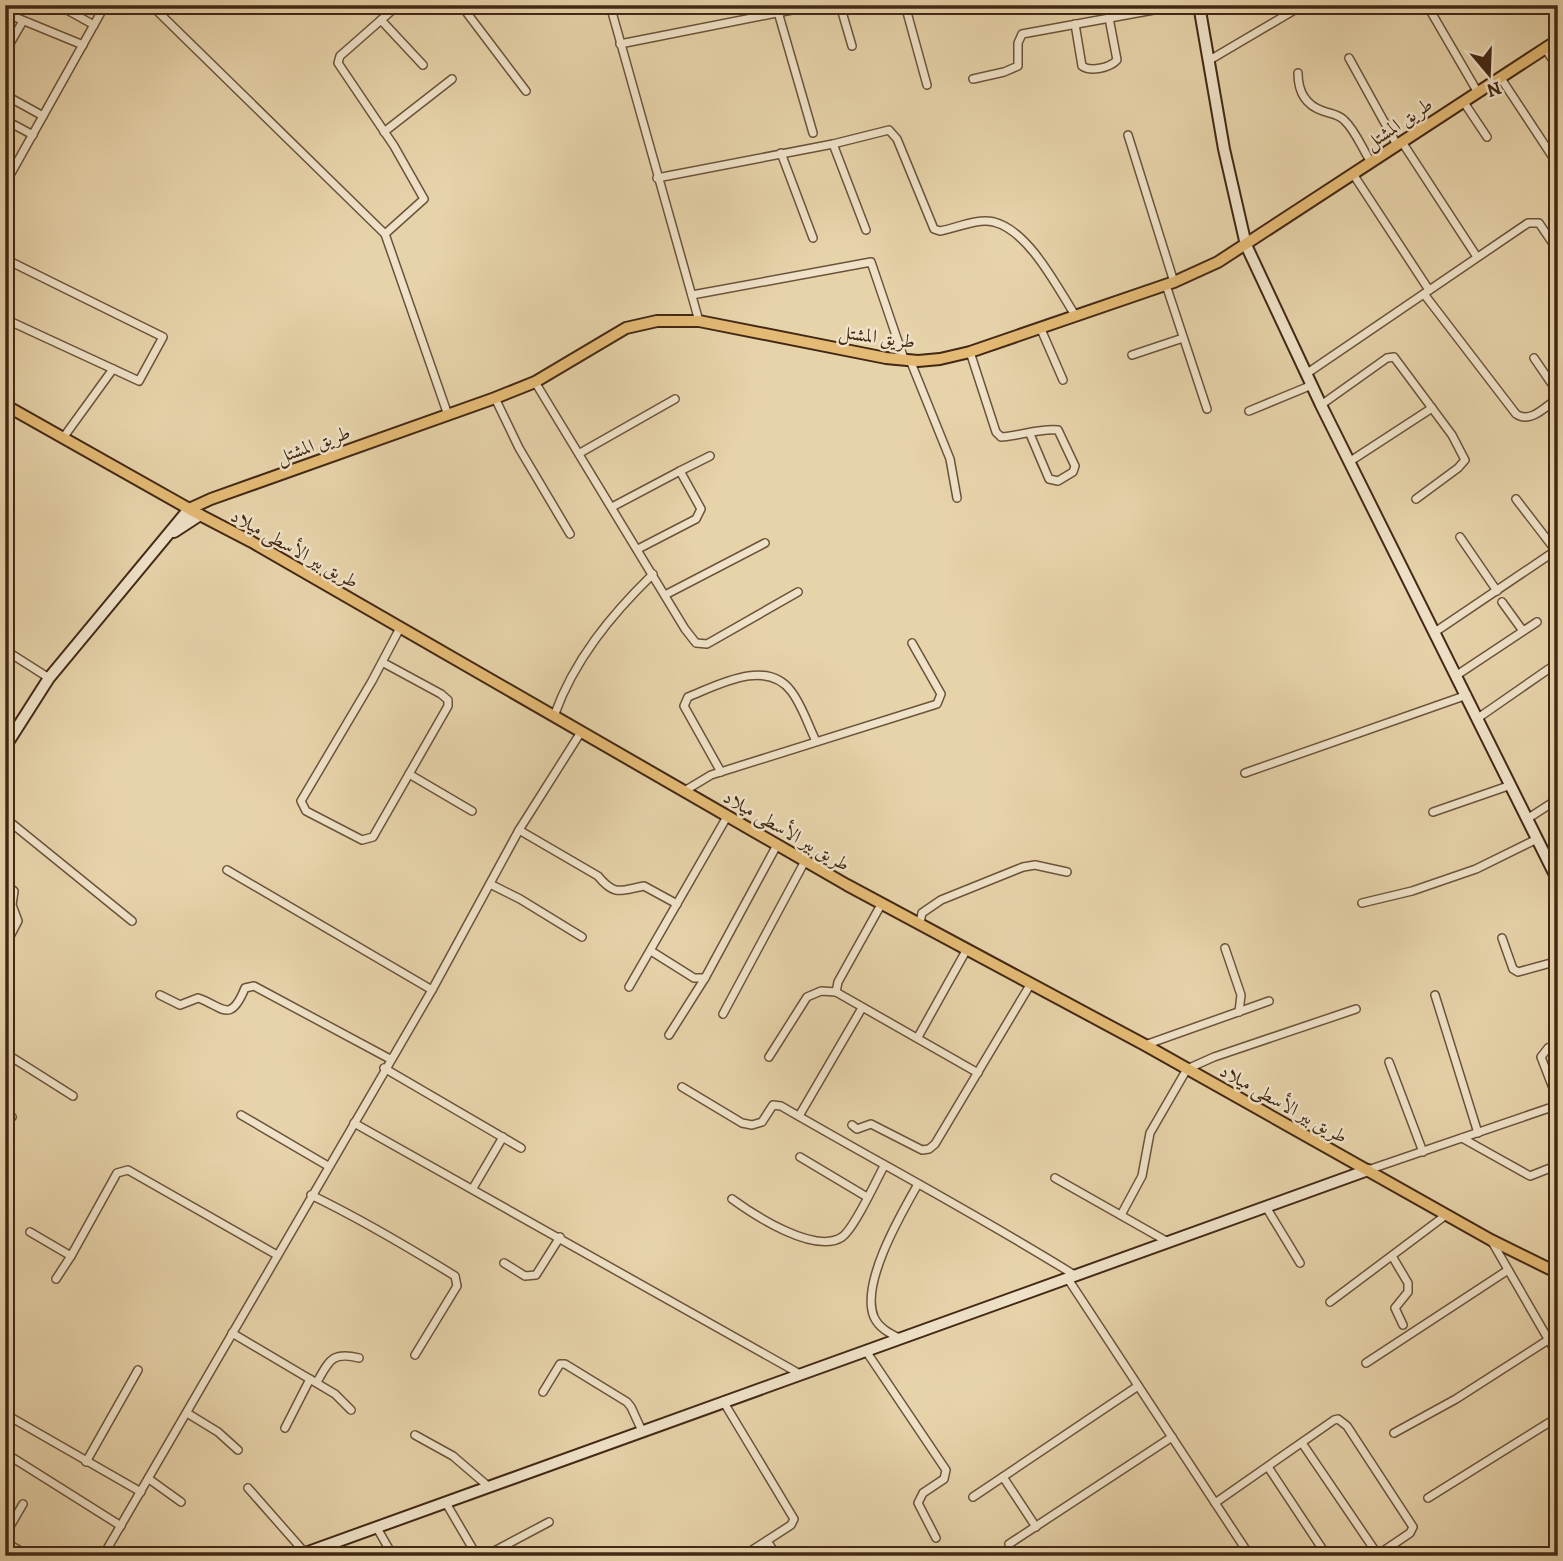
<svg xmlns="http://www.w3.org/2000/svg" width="1563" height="1561" viewBox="0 0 1563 1561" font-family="Alegreya,Amiri,serif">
<rect width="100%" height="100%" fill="#e7d3aa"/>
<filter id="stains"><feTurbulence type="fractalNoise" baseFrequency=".00286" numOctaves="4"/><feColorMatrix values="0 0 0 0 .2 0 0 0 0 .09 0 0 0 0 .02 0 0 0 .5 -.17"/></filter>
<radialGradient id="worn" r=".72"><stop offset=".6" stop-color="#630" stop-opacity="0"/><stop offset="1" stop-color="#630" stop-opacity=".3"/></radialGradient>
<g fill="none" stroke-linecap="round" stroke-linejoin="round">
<g stroke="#6b533a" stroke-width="10">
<g id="street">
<polyline points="58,5 94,25"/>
<polyline points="151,5 385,234 448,415"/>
<polyline points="465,5 464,9 470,17 526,91"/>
<polyline points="610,5 699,321"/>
<polyline points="840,5 852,46"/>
<polyline points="905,5 927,85"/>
<polyline points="1427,5 1477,91"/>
<polyline points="778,12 813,133"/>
<polyline points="5,13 83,45"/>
<polyline points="381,20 423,65"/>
<path d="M1075,24L1082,66C1090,72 1110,68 1117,60L1109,18"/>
<polyline points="620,44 817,5"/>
<polyline points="1545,48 1558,68"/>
<polyline points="5,52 23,21"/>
<polyline points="1349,58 1397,145"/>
<polyline points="1208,61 1303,5"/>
<path d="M1298,73C1298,91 1305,105 1323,111C1331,114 1338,114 1344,120C1356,131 1362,149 1371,162"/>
<polyline points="1500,77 1558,165"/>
<polyline points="973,79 1004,72 1018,66 1018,43 1022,34 1181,5"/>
<polyline points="5,95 43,116"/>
<polyline points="1463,101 1487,137"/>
<polyline points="5,120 33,135"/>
<polyline points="384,132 452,79"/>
<polyline points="1128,135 1174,282"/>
<polyline points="1402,142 1477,257"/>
<polyline points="833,144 866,230"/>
<polyline points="781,153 813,238"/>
<polyline points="1353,174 1429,290"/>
<path d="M657,178L833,144L889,130L897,139L934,229L940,231C957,228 976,218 994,222C1029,231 1057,287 1075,315"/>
<polyline points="5,184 105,5"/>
<polyline points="385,234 424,199 394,146 338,63 340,56 398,5"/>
<polyline points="5,259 163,337 139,381 5,319"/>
<polyline points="1166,285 1207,409"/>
<path d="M1424,294L1516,414C1530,424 1545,407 1558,398"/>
<polyline points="692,295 871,262 904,359"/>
<polyline points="1040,327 1063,380"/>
<path d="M970,352L996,432L1001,437C1020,436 1039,428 1058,430L1075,466L1073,472L1058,481L1049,479L1030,434"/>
<polyline points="1132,355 1183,338"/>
<polyline points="1534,358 1558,393"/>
<polyline points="910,360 950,459 957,498"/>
<polyline points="1306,374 1528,223 1539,223 1558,251"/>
<polyline points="535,382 685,629 696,643 707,644 798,592"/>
<polyline points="495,398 519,448 570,534"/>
<polyline points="1321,405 1387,358 1394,357 1452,435 1465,460 1458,468 1416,499"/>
<polyline points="1249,411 1312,385"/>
<polyline points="63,438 113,369"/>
<polyline points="580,453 675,399"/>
<polyline points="1349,462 1432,408"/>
<polyline points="1516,499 1556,551"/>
<polyline points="612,507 680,471"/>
<polyline points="1460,537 1497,591"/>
<polyline points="638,549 696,519 701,509 680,471 710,456"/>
<polyline points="665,595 765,543"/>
<polyline points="1502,602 1523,631"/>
<polyline points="1435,632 1558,549"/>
<polyline points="5,650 49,678"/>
<polyline points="382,662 441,694 448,700 448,706 373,837 362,840 306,811 301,801 372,681 400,628"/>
<polyline points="1457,675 1537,622"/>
<path d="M554,716C574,660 611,615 653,574"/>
<polyline points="1478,718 1553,666"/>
<path d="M721,772L684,706L688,697C718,685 766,658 791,691C802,705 808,725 816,741"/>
<polyline points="1245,773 1467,695"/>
<polyline points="409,774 472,811"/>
<polyline points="686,790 711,775 937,704 941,694 912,643"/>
<polyline points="1433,812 1511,785"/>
<polyline points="5,818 132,921"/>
<polyline points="1527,819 1558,799"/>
<path d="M519,830L598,876C615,897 621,890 644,886L677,904"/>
<polyline points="227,870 432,990"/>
<polyline points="5,884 14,891 12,905 18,921 5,946"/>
<polyline points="490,884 520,899 582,937"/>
<polyline points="882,903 838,982 836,992 978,1073"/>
<polyline points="1362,903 1412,891 1476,869 1537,839"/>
<polyline points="920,923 922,913 941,900 1023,867 1035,865 1067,872"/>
<polyline points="1502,938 1513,969 1518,972 1558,961"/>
<polyline points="1225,948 1241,995 1239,1012"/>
<polyline points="651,951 694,978 705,978"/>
<polyline points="629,987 728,815"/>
<path d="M160,995L180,1005L198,998C222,1006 230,1025 245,988L254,986L390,1059"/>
<polyline points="1435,995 1478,1133"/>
<polyline points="723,1014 805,861"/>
<polyline points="669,1035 705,978 777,845"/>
<polyline points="918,1037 967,949"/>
<polyline points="1145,1045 1269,1001"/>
<polyline points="5,1053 73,1096"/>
<polyline points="769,1057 807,997 821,991 836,992"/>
<polyline points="1389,1062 1423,1152"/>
<polyline points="384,1068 521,1148"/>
<path d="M682,1087L742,1123L752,1125L762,1122L773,1105L781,1106C879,1163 980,1216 1076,1276"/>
<polyline points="1553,1088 1541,1057 1548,1048 1558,1043"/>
<polyline points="5,1113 12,1117"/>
<polyline points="241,1115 328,1166"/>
<polyline points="799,1116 862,1008"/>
<polyline points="354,1123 800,1374"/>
<polyline points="852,1125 857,1129 871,1124 922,1150 929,1149 935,1144 1030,985"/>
<polyline points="1462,1138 1530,1176 1558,1165"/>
<polyline points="800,1157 867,1197"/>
<polyline points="1368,1170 1558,1105"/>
<polyline points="1055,1178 1168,1242"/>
<polyline points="473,1188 503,1137"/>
<path d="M311,1195C361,1219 408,1247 455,1276L457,1286L415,1355"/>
<path d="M732,1199C754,1215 815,1255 842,1237C854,1229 876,1181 884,1166"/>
<polyline points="1266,1207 1300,1263"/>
<polyline points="1121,1215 1142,1176 1150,1133 1187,1069 1214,1057 1356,1009"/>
<polyline points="30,1232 71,1256"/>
<polyline points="1491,1240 1558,1356"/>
<polyline points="1392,1256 1408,1283 1408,1292 1395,1308 1403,1325"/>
<polyline points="504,1263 525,1276 536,1275 560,1237"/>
<polyline points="56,1279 71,1256 117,1173 128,1170 277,1255"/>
<polyline points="1068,1279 1250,1556"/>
<polyline points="1330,1302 1446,1215"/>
<polyline points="232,1333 335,1394 351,1410"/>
<path d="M899,1338C889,1333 879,1328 874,1317C860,1284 901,1214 918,1184"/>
<polyline points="866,1351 946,1470 944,1479 923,1493 918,1503 936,1538"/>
<polyline points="1366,1363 1508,1270"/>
<path d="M317,1382C329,1361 332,1351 359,1358"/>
<polyline points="543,1392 560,1364 565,1364 627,1402 631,1407 642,1431"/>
<polyline points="723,1401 794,1519 791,1525 743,1556"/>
<polyline points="187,1413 218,1432 238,1450"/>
<polyline points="5,1414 141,1492"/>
<polyline points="285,1428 310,1379"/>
<polyline points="1394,1433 1456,1399 1548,1340"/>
<polyline points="415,1435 453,1456 489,1487"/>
<polyline points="1302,1443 1378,1555"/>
<polyline points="5,1453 121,1526"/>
<polyline points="86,1462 138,1370"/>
<polyline points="1268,1467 1327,1556"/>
<polyline points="1003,1477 1036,1527"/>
<polyline points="149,1479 181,1502"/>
<polyline points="248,1488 307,1555"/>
<polyline points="973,1497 1138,1386"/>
<polyline points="1428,1498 1558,1417"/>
<polyline points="446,1503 477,1556"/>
<polyline points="1215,1503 1334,1420 1338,1419 1347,1426 1413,1527 1410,1533 1376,1556"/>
<polyline points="377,1528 393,1556"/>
<polyline points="5,1535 23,1504"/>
<polyline points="767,1541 777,1556"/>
<polyline points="5,1542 29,1556"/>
<polyline points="1009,1544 1172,1437"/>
<polyline points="103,1556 432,990 519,830 581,732"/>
<polyline points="485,1556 549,1522"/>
</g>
</g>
<g stroke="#422815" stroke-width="14">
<g id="secondary">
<polyline points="1199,5 1224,149 1246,245 1321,405 1558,881"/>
<polyline points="174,532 200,515"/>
<polyline points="5,747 49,678 189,509"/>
<polyline points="297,1556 1368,1170"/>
</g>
</g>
<g stroke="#422815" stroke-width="14">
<g id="primary">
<polyline points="5,405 200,515 252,542 847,885 1145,1045 1491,1240 1558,1273"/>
<polyline points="189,509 211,499 495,398 535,382 626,328 657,321 699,321 886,358 918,361 940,359 970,352 1174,282 1218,262 1558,40"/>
</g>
</g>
<use href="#street" stroke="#efe2c8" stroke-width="7"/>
<use href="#secondary" stroke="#efe2c8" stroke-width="10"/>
<use href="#primary" stroke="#e4ba75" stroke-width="10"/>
</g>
<g text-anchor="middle" stroke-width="5" stroke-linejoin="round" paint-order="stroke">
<g font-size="19" fill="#422815" stroke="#efe2c8">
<text transform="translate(1398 123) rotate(-34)" y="7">طريق المشتل</text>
<text transform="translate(877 336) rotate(8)" y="7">طريق المشتل</text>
<text transform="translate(313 444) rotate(-20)" y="7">طريق المشتل</text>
<text transform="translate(295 548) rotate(29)" y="7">طريق بير الأسطى ميلاد</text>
<text transform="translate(787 830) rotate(30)" y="7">طريق بير الأسطى ميلاد</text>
<text transform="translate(1284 1103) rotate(29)" y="7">طريق بير الأسطى ميلاد</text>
</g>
</g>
<rect width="1563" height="1561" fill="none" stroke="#e7d3aa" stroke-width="28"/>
<rect x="7" y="7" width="1549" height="1547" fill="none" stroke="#422815" stroke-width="3.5"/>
<rect x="14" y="14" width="1535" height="1533" fill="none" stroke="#422815" stroke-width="2"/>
<g transform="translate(1489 74) rotate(161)" stroke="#efe2c8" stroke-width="5" paint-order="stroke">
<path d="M0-5L12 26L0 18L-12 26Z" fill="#422815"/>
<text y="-10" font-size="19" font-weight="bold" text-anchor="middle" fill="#422815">N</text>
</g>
<rect width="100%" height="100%" filter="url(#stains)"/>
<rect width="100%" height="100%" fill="url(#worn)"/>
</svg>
